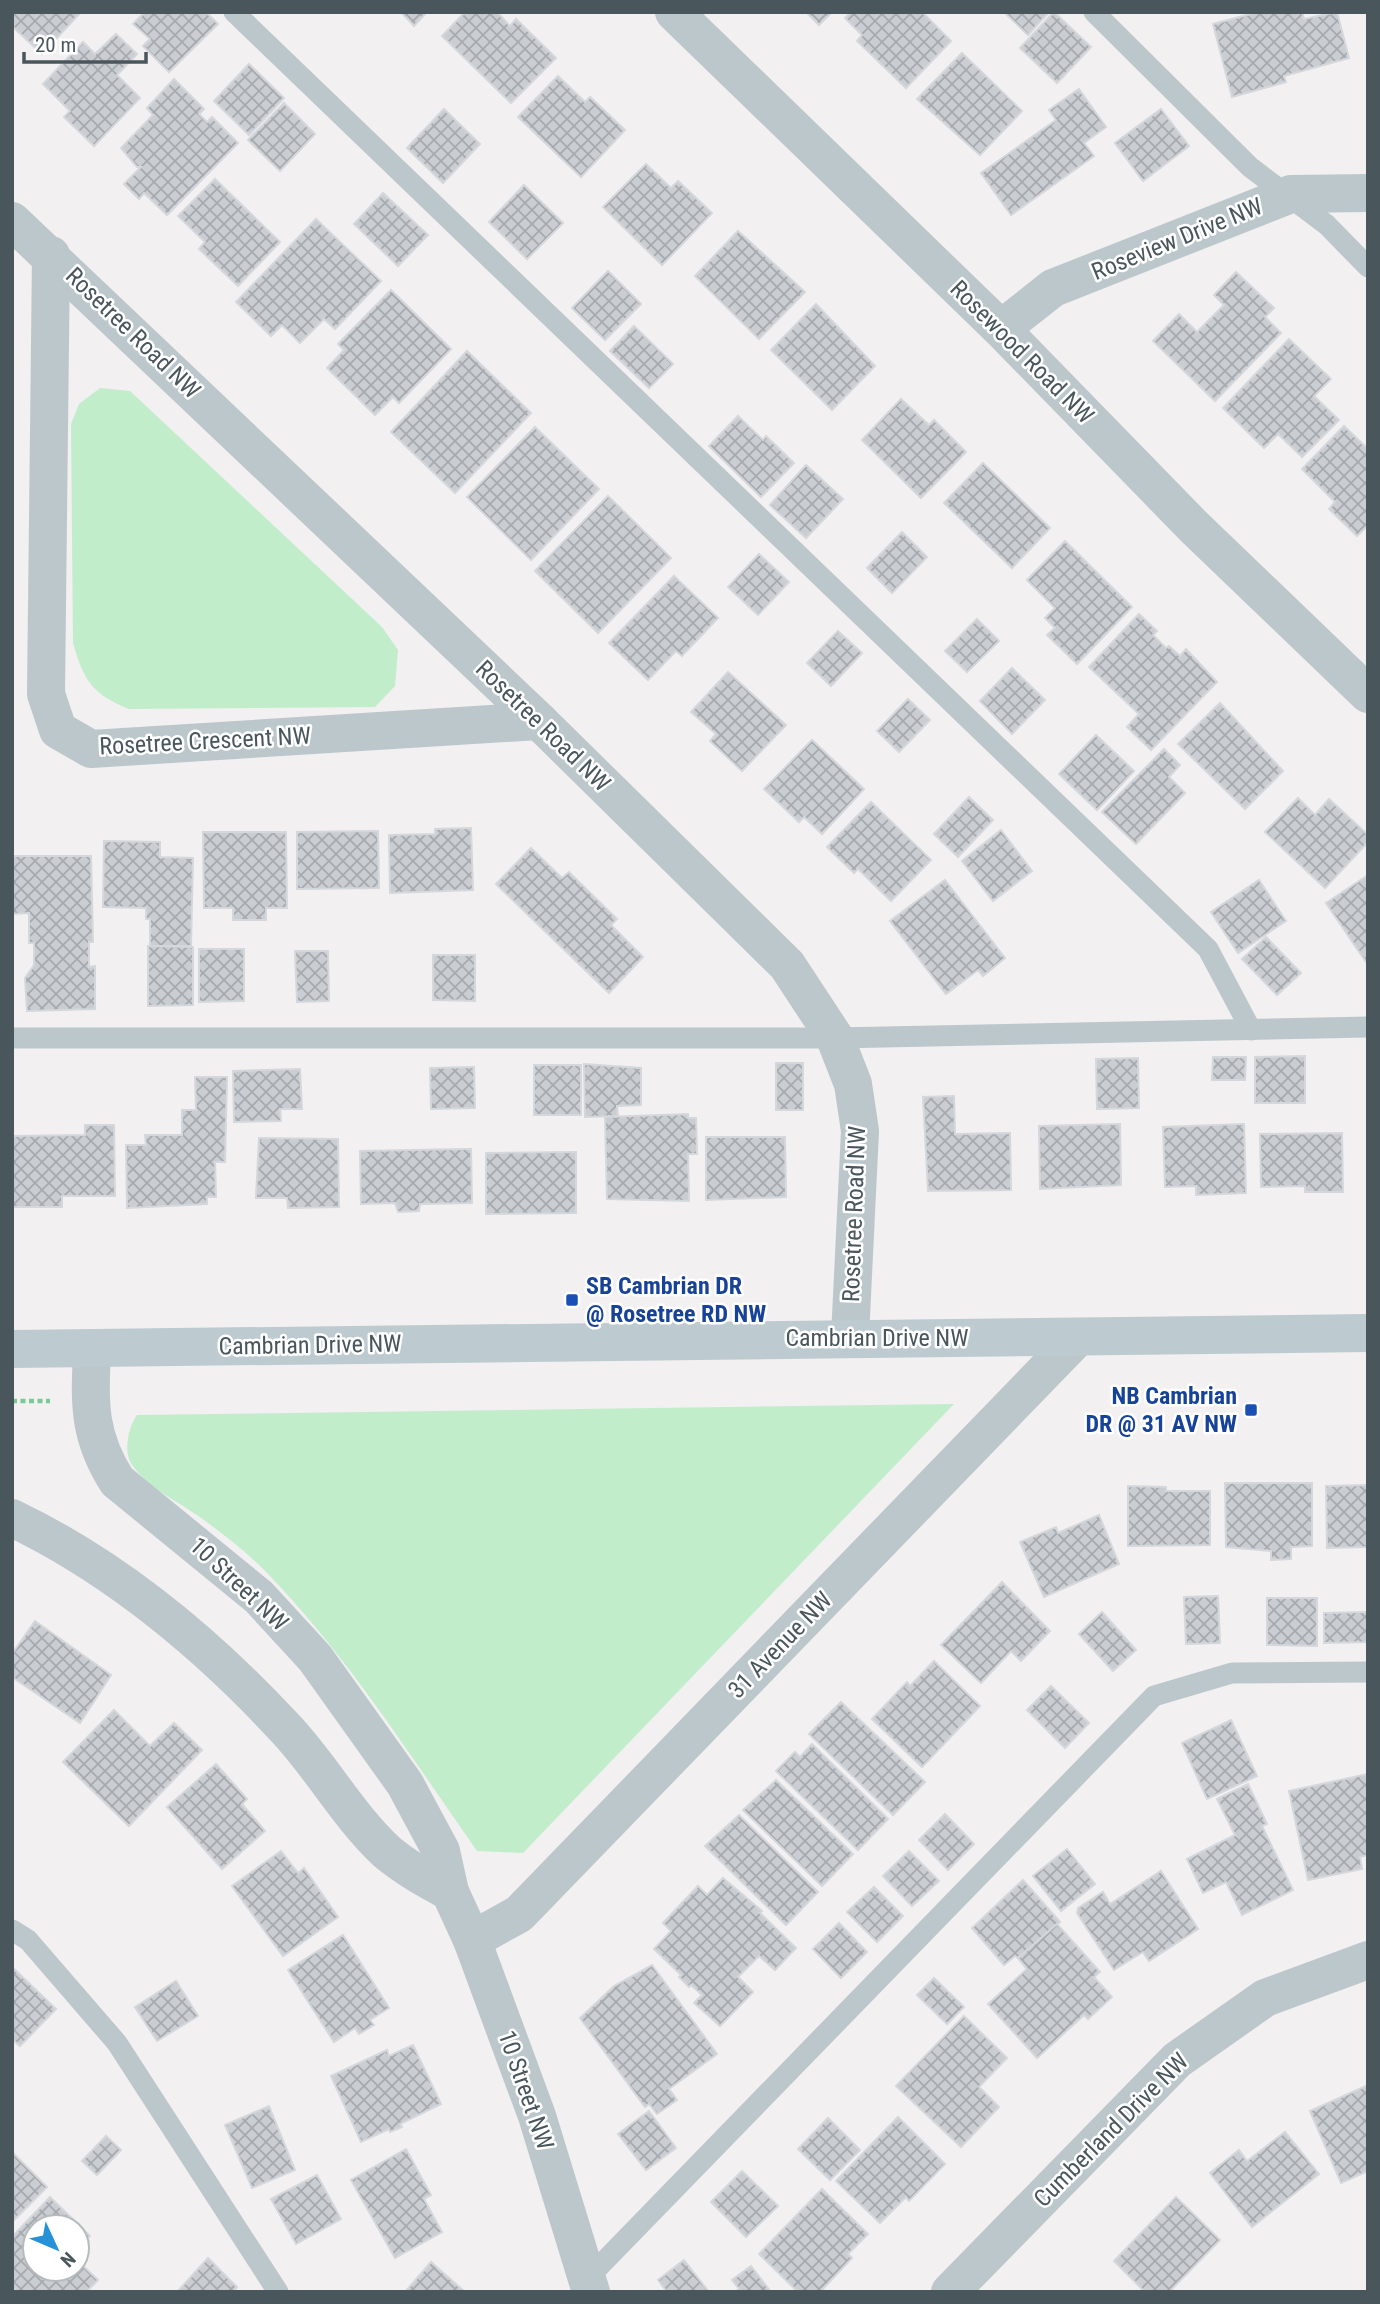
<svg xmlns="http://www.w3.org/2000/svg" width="1380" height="2304" viewBox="0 0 1380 2304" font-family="'Roboto Condensed',sans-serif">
<defs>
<pattern id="building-cross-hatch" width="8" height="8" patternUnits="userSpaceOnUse" patternTransform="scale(1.75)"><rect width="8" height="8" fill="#caced2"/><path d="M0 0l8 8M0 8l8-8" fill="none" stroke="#a6aaae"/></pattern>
</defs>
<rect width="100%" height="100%" fill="#f2f0f0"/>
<g fill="#c1edcb">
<path d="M100,388L130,391L382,627L398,650L395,686L375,707L129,709C92,694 84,681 73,643L71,424L79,404Z"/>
<path d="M954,1404L523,1853L477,1851C411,1757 349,1658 269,1575C250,1555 226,1536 204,1520C180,1502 150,1490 132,1465C123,1453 128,1427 137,1415Z"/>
</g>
<g fill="url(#building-cross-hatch)" stroke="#d4d7db" stroke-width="2">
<polygon points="12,12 81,12 42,54 12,26"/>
<polygon points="145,12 206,12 218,24 169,72 143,46 150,39 133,24"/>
<polygon points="401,12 427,12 414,26"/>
<polygon points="465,12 497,12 510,26 516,19 556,58 511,103 442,36"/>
<polygon points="806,12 832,12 819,25"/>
<polygon points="851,12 922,12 951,41 906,88 857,41 862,35 845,18"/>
<polygon points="1008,12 1049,12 1028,35 1006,14"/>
<polygon points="1054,12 1091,47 1057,83 1020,48"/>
<polygon points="1258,12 1302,12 1304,19 1337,12 1349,58 1284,76 1286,82 1232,97 1213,24"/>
<polygon points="116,34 137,54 117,75 140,98 94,146 64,117 70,111 43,84 83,42 95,54"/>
<polygon points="962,53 1022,111 980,155 917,99"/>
<polygon points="249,64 284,98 249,135 214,101"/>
<polygon points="558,76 585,102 590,97 625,130 581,177 518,117"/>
<polygon points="174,79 204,109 199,114 207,122 212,117 238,143 167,215 144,193 139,199 124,184 141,167 137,167 121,148 153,115 147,108"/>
<polygon points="1079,89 1106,127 1084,143 1094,156 1011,215 981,173 1056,120 1049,110"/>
<polygon points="284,103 315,134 280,171 248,140"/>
<polygon points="444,109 480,144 443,183 407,148"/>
<polygon points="1161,109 1189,146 1143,181 1115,143"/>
<polygon points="646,164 671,188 678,181 712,213 662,265 603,207"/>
<polygon points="215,179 280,242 238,286 199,249 205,242 178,216"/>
<polygon points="524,185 563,223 527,259 489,222"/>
<polygon points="383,193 428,235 398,266 354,224"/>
<polygon points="316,219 381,281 335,329 324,319 300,343 282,325 271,336 236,302"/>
<polygon points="738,231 805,292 759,339 695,276"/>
<polygon points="608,271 641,304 605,340 572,308"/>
<polygon points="1236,272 1274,308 1265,317 1281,333 1215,401 1153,341 1179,314 1197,332 1224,305 1214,295"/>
<polygon points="391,290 451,349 399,403 393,397 375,415 327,368 344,350 338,344"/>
<polygon points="816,304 875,366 832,410 771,350"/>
<polygon points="634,326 673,364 649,388 610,351"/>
<polygon points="1289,339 1331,379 1314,396 1339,420 1302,457 1278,434 1264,448 1223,408"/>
<polygon points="467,351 531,413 455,493 391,432"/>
<polygon points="901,399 929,425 934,420 966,452 921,498 862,440"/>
<polygon points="738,416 763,440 766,436 794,463 761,497 709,446"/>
<polygon points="1344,426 1368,449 1368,525 1357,536 1329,509 1335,502 1302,469"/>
<polygon points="535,427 599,489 531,560 467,497"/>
<polygon points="983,463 1050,528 1012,568 944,503"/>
<polygon points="806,465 843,499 806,538 770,505"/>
<polygon points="608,496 671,558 598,633 535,571"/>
<polygon points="902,532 927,557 892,593 867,568"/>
<polygon points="1065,541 1132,607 1077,664 1047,635 1055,628 1045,618 1055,608 1027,580"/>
<polygon points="759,554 789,582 758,615 728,587"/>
<polygon points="674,576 718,618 682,656 676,651 648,680 609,643"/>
<polygon points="1139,614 1157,631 1153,635 1166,648 1169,646 1180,656 1186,649 1217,682 1151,750 1127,727 1139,714 1089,667"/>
<polygon points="977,619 999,641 967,672 945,651"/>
<polygon points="838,631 862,653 831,686 807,663"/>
<polygon points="1012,668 1045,700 1012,734 980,701"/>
<polygon points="728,672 786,725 742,771 710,741 716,734 691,712"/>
<polygon points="908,699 930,720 899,752 877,731"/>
<polygon points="1220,703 1283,771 1245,809 1178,744"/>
<polygon points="1096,735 1134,771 1097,810 1059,774"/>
<polygon points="812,740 864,789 822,834 804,817 799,822 764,789"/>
<polygon points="1164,749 1180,765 1169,777 1185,793 1136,844 1102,812"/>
<polygon points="969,797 993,820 958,857 934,834"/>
<polygon points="1298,798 1315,815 1329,799 1368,835 1368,842 1325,888 1265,832"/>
<polygon points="871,802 931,860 891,901 858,869 854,873 827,847"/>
<polygon points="471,828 473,890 390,893 389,835 435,834 435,829"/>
<polygon points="1001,830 1032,871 993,901 962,861"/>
<polygon points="378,831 379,888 297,889 297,832"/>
<polygon points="203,832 286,832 287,908 266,908 266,920 233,920 233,908 204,908"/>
<polygon points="104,841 160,842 160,857 193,858 191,946 150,946 150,919 146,919 146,908 103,907"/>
<polygon points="531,848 562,878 569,872 617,919 611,925 643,957 609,993 496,884"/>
<polygon points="12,856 91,856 93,942 89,942 89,967 95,966 95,1009 27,1011 25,978 34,965 34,943 29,943 29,913 12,914"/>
<polygon points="1368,875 1368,965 1326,903"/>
<polygon points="945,880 1005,958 983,976 978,970 946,994 890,921"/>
<polygon points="1259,880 1286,921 1238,953 1211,912"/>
<polygon points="1266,937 1301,973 1277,995 1242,959"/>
<polygon points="148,946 193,947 193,1005 148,1006"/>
<polygon points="199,949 244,949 244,1001 199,1002"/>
<polygon points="295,951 328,951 329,1001 297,1002"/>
<polygon points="433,955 475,955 475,1001 433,1000"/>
<polygon points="1305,1056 1305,1103 1255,1103 1255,1057"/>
<polygon points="1213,1057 1246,1057 1245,1080 1212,1080"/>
<polygon points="1138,1058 1139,1108 1097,1109 1096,1059"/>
<rect x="776" y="1063" width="27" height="47"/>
<polygon points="584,1064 641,1068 641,1105 617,1106 618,1116 585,1117"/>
<rect x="534" y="1065" width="47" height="50"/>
<polygon points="474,1067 475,1108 431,1109 430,1068"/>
<polygon points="300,1069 302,1109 280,1109 281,1121 234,1122 233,1071"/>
<polygon points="195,1077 227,1077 225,1162 215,1162 216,1197 207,1197 207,1204 127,1208 126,1145 146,1145 145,1135 182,1135 182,1110 196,1110"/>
<polygon points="954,1096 955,1134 1010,1133 1011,1190 928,1191 923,1097"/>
<polygon points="688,1114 688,1118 696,1118 697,1154 688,1154 689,1201 607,1199 605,1117"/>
<polygon points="1120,1124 1121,1185 1040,1189 1039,1126"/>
<polygon points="1244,1124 1246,1193 1196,1195 1196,1186 1165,1187 1163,1127"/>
<polygon points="85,1125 114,1125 115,1196 62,1196 62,1207 12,1207 12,1136 85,1135"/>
<polygon points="1342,1133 1343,1192 1305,1192 1305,1186 1261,1187 1260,1134"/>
<polygon points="706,1137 785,1137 786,1197 706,1200"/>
<polygon points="259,1138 338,1139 339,1207 288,1208 287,1198 256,1198"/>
<polygon points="466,1149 471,1149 472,1203 420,1204 419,1211 398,1212 395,1203 361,1204 360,1151"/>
<polygon points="576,1152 576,1213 486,1214 486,1153"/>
<polygon points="1225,1483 1312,1483 1312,1546 1291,1547 1291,1559 1271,1560 1271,1551 1226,1547"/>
<polygon points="1368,1485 1368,1547 1327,1548 1326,1486"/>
<polygon points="1128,1486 1166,1487 1166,1491 1210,1491 1210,1545 1128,1546"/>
<polygon points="1099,1515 1119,1564 1044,1597 1020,1542 1056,1527 1058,1533"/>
<polygon points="1002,1582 1050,1631 1021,1661 1011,1651 981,1683 941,1645"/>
<polygon points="1218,1596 1220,1643 1186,1644 1184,1597"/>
<polygon points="1267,1598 1317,1598 1317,1646 1267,1645"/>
<polygon points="1102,1612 1136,1650 1113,1671 1079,1634"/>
<polygon points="1368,1612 1368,1642 1324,1643 1324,1613"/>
<polygon points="35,1621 111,1675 80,1723 12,1677 12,1654"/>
<polygon points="934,1661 980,1706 922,1767 872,1719 907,1682 910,1686"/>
<polygon points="1051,1686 1089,1723 1065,1748 1027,1710"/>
<polygon points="841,1702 925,1782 893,1815 809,1734"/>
<polygon points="114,1710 150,1746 174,1723 202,1750 129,1826 63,1762"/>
<polygon points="1231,1720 1257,1776 1207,1799 1182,1743"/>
<polygon points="812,1744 888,1819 858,1850 776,1771 795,1752 800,1757"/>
<polygon points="216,1764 247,1799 242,1804 265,1831 222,1869 167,1807"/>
<polygon points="1368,1774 1368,1855 1360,1857 1362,1869 1308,1880 1289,1791"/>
<polygon points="776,1780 853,1854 822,1886 743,1810"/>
<polygon points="1248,1784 1267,1824 1262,1826 1293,1890 1242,1915 1226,1882 1203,1893 1187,1859 1235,1835 1217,1799"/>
<polygon points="945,1814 974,1844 948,1870 919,1840"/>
<polygon points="739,1815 818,1892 786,1925 705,1846"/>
<polygon points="1067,1849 1095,1884 1061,1911 1033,1876"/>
<polygon points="281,1851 298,1873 304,1868 338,1917 283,1956 232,1886"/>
<polygon points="909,1851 939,1881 912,1906 883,1876"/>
<polygon points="1161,1871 1198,1929 1149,1961 1143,1952 1114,1970 1077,1913 1078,1908 1103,1892 1110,1904"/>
<polygon points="723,1878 762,1911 760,1913 796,1948 775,1970 759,1956 738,1977 753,1992 720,2026 694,2003 702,1995 691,1985 689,1987 679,1977 681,1975 654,1949 671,1931 663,1923 698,1886 707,1895"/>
<polygon points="1023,1880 1060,1922 1018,1958 1015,1956 1004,1965 972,1928"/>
<polygon points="874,1887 903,1916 877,1942 847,1912"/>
<polygon points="839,1923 867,1952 841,1978 813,1949"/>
<polygon points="1057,1924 1100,1972 1094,1977 1112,1997 1088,2019 1084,2015 1037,2058 988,2004 1027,1969 1018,1958"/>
<polygon points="343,1935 389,2008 370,2020 374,2025 359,2034 355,2028 334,2042 288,1970"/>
<polygon points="652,1965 717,2054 669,2089 677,2100 657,2114 649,2104 645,2107 580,2018 614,1986"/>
<polygon points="12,1967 56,2009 20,2046 12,2039"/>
<polygon points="934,1978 964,2007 947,2024 917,1995"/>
<polygon points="176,1981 198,2016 157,2041 135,2007"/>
<polygon points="964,2016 1007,2058 979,2087 999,2107 961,2147 896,2086"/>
<polygon points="413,2045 441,2104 400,2124 402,2127 390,2132 389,2129 361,2142 331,2076 387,2050 389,2056"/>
<polygon points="1368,2085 1368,2171 1341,2183 1310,2111"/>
<polygon points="269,2106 295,2170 252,2188 225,2125"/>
<polygon points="649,2111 676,2148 646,2170 618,2134"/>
<polygon points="898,2117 945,2164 909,2201 906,2197 880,2223 836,2181"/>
<polygon points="828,2118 860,2150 830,2180 798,2149"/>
<polygon points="1285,2132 1319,2174 1252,2227 1210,2173 1239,2150 1247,2161"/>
<polygon points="106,2136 121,2150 97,2175 82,2161"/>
<polygon points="406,2149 431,2195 424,2199 442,2232 395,2258 351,2180"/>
<polygon points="12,2152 47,2187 12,2222"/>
<polygon points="742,2171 778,2206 746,2237 711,2202"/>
<polygon points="317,2175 341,2219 296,2244 271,2199"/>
<polygon points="822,2189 868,2234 848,2254 852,2258 820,2292 798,2292 759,2254"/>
<polygon points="50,2197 90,2236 77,2249 77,2227 35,2227 35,2269 77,2269 77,2260 98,2280 86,2292 17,2292 12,2287 12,2237"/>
<polygon points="1176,2197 1220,2240 1169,2292 1145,2292 1114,2261"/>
<polygon points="208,2258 237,2287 233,2292 177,2292"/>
<polygon points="684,2260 709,2292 667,2292 658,2280"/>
<polygon points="431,2262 465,2292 405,2292"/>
<polygon points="751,2266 771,2292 735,2292 739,2289 732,2280"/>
</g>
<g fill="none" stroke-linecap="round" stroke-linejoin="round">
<polyline stroke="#7bc996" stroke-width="4.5" stroke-dasharray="5 3.5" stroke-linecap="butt" points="12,1401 50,1401"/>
<g stroke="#bcc7cc" stroke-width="21">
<polyline points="234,12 1208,949 1251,1030"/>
<polyline points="1094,12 1250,167 1327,225 1368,267"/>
<polyline points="12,1038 835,1038 1368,1027"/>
<polyline points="12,1930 28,1940 117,2043 278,2292"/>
<polyline points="583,2283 1154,1696 1232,1673 1368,1672"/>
</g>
<g stroke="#bcc7cc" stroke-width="38">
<polyline points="674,12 1001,329 1194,527 1368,694"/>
<polyline points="12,221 539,721 787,965 835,1038 853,1084 860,1131 850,1337"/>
<polyline points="51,255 46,694 58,730 91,749 539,721"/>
<polyline points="1001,329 1053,288 1291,194 1368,193"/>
<path d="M92,1348C90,1401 87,1434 117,1481L259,1597L315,1658L405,1784L441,1851L450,1892L472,1940L537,2116L591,2292"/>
<path d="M12,1518C116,1568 207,1644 285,1728C322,1767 348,1816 387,1852C406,1868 428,1880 450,1892"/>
<polyline points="472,1940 519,1914 1078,1337"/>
<polyline points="950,2292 1177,2060 1265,1998 1368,1960"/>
</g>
<polyline stroke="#bdcad0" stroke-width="38" points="12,1349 1368,1333"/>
</g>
<g fill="#1a4fb4" stroke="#fff" stroke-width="2.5">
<rect x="565" y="1293" width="14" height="14" rx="3.5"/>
<rect x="1244" y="1403" width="14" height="14" rx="3.5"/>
</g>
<g text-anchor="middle" stroke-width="5" stroke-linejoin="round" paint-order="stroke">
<g font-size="24" fill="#49565c" stroke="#fff">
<text transform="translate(1177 239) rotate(-22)" y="8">Roseview Drive NW</text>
<text transform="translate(133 333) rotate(44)" y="8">Rosetree Road NW</text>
<text transform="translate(1022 352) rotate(45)" y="8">Rosewood Road NW</text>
<text transform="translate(543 726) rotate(44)" y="8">Rosetree Road NW</text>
<text transform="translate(205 741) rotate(-3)" y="8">Rosetree Crescent NW</text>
<text transform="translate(854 1214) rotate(-88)" y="8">Rosetree Road NW</text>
<text x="877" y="1346">Cambrian Drive NW</text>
<text transform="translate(310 1345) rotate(-1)" y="8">Cambrian Drive NW</text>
<text transform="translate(239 1584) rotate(43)" y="8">10 Street NW</text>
<text transform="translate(780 1645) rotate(-46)" y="8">31 Avenue NW</text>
<text transform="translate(526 2090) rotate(71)" y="8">10 Street NW</text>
<text transform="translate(1111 2130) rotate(-45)" y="8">Cumberland Drive NW</text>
</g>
<g font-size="24" font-weight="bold" fill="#164399" stroke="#fff" text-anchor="start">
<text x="586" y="1294">SB Cambrian DR<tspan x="586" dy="28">@ Rosetree RD NW</tspan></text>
<text x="1237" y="1404" text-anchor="end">NB Cambrian<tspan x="1237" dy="28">DR @ 31 AV NW</tspan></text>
</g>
</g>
<rect width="1380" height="2304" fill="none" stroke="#49565c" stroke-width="28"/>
<g transform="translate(56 2248) rotate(134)"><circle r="33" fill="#ffffff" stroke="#b6bbbe" stroke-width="2"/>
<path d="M0-5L12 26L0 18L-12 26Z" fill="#2491d8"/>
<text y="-10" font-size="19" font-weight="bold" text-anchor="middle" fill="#49565c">N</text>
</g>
<path d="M24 52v10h122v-10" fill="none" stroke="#49565c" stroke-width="3.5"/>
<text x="35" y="52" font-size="21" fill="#49565c" stroke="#ffffff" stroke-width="5" paint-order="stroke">20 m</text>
</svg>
